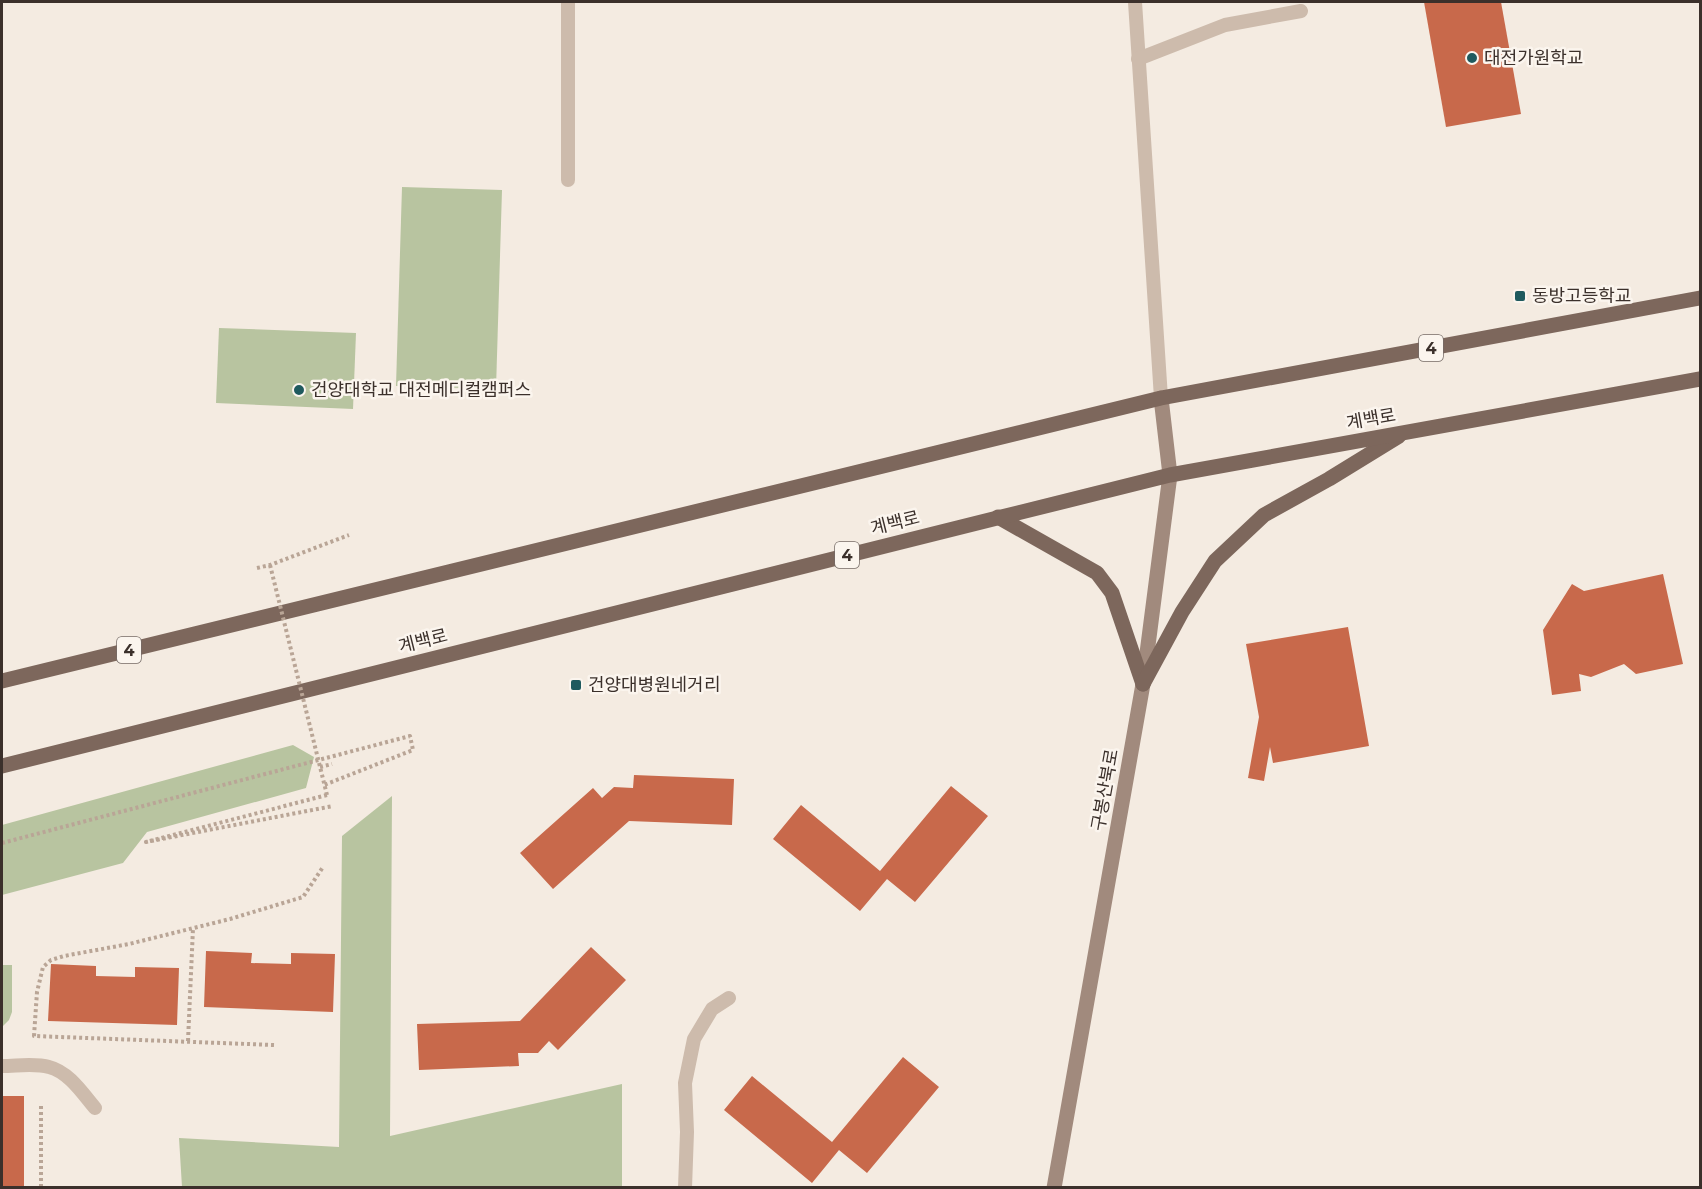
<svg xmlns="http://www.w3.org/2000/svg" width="1702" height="1189" viewBox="0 0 1702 1189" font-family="Montserrat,'Noto Sans KR',sans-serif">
<rect width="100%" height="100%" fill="#f4ebe1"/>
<g fill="#b8c4a0">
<polygon points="402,187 502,190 496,389 396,386"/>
<polygon points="219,328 356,333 353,409 216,403"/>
<polygon points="293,745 314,757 306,788 147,832 123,863 2,895 2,825"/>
<polygon points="392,796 390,1136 622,1084 622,1187 182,1187 179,1138 339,1147 342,836"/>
<polygon points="2,965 12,965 12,1012 9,1020 2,1027"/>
</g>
<g fill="#c8694b">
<polygon points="1424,2 1501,2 1521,114 1446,127"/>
<polygon points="1663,574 1683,664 1636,674 1624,664 1591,677 1579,674 1581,691 1552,695 1543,630 1572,584 1584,591"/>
<polygon points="1348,627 1369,746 1273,763 1270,747 1264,781 1248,778 1259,717 1246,644"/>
<polygon points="634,775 734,779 732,825 629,821 553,889 520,853 593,788 602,798 614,787 633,788"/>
<polygon points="951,786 988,816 915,902 887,879 860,911 773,839 801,805 880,871"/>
<polygon points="591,947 626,980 558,1050 549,1041 538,1053 518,1053 519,1066 419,1070 417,1024 520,1021"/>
<polygon points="206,951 252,953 251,963 291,964 291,953 335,954 333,1012 204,1007"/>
<polygon points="51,964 96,966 96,976 135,977 135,967 179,968 177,1025 48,1021"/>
<polygon points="903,1057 939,1087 867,1173 839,1150 812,1183 724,1110 752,1076 832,1142"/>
<rect x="2" y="1096" width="22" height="92"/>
</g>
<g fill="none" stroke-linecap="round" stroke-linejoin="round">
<g stroke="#b9a596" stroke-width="4" stroke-dasharray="3 3" stroke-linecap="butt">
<polyline points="257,568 270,565 349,535"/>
<polyline points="320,767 332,764"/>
<polyline points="327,795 146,842 333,806"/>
<polyline points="2,843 410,736 413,750 324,785"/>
<polyline points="188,1041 193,928"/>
<polyline points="274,1045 34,1036 37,992 43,967 51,960 64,956 129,944 230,919 303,897 323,867"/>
<polyline points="41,1106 41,1188"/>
</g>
<g stroke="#cdbbac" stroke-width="14">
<polyline points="1135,2 1161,398"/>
<polyline points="1138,59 1225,25 1301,11"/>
<polyline points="568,180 568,2"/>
<path d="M2,1066C17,1066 35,1063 49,1067C69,1072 83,1094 95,1108"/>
<polyline points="685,1188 687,1132 685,1083 694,1039 712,1009 729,998"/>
</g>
<polyline stroke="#a18a7d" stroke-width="15" points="1054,1188 1143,684 1170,475 1161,398"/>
<g stroke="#7d675c" stroke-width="15">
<polyline points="998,517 1097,573 1112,593 1143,684"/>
<polyline points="2,681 1161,398 1700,298"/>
<polyline points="1143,684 1182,612 1215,561 1264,515 1329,479 1399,436"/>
<polyline points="2,766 1170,475 1700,379"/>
</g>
<polyline stroke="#b9a596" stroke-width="4" stroke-dasharray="3 3" stroke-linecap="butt" points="270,565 327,795"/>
</g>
<g fill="#1f5a5e" stroke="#fbf5ee" stroke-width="2">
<circle cx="1472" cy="58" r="6"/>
<rect x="1514" y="290" width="12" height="12" rx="3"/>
<circle cx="299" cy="390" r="6"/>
<rect x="570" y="679" width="12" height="12" rx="3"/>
</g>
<g text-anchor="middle" stroke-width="5" stroke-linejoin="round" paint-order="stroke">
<g fill="#fbf5ee" stroke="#756b66" stroke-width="1.5">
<rect x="1419" y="335" width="24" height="26" rx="4.5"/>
<rect x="835" y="542" width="24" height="26" rx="4.5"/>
<rect x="117" y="637" width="24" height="26" rx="4.5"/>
</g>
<g font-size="16" font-weight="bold" fill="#3b302b">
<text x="1431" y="354">4</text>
<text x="847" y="561">4</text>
<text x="129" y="656">4</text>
</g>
<g font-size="18" fill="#3b302b" stroke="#fbf5ee" text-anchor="start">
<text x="1484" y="64">대전가원학교</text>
<text x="1532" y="302">동방고등학교</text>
<text x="311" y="396">건양대학교 대전메디컬캠퍼스</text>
<text x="588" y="691">건양대병원네거리</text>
</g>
<g font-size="18" fill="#3b302b" stroke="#fbf5ee">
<text transform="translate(1371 419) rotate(-10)" y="6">계백로</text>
<text transform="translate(895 523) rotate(-14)" y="6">계백로</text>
<text transform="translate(423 641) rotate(-14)" y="6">계백로</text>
<text transform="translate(1105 790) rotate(-80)" y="6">구봉산북로</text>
</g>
</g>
<rect width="1702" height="1189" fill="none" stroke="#3b302b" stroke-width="6"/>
</svg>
